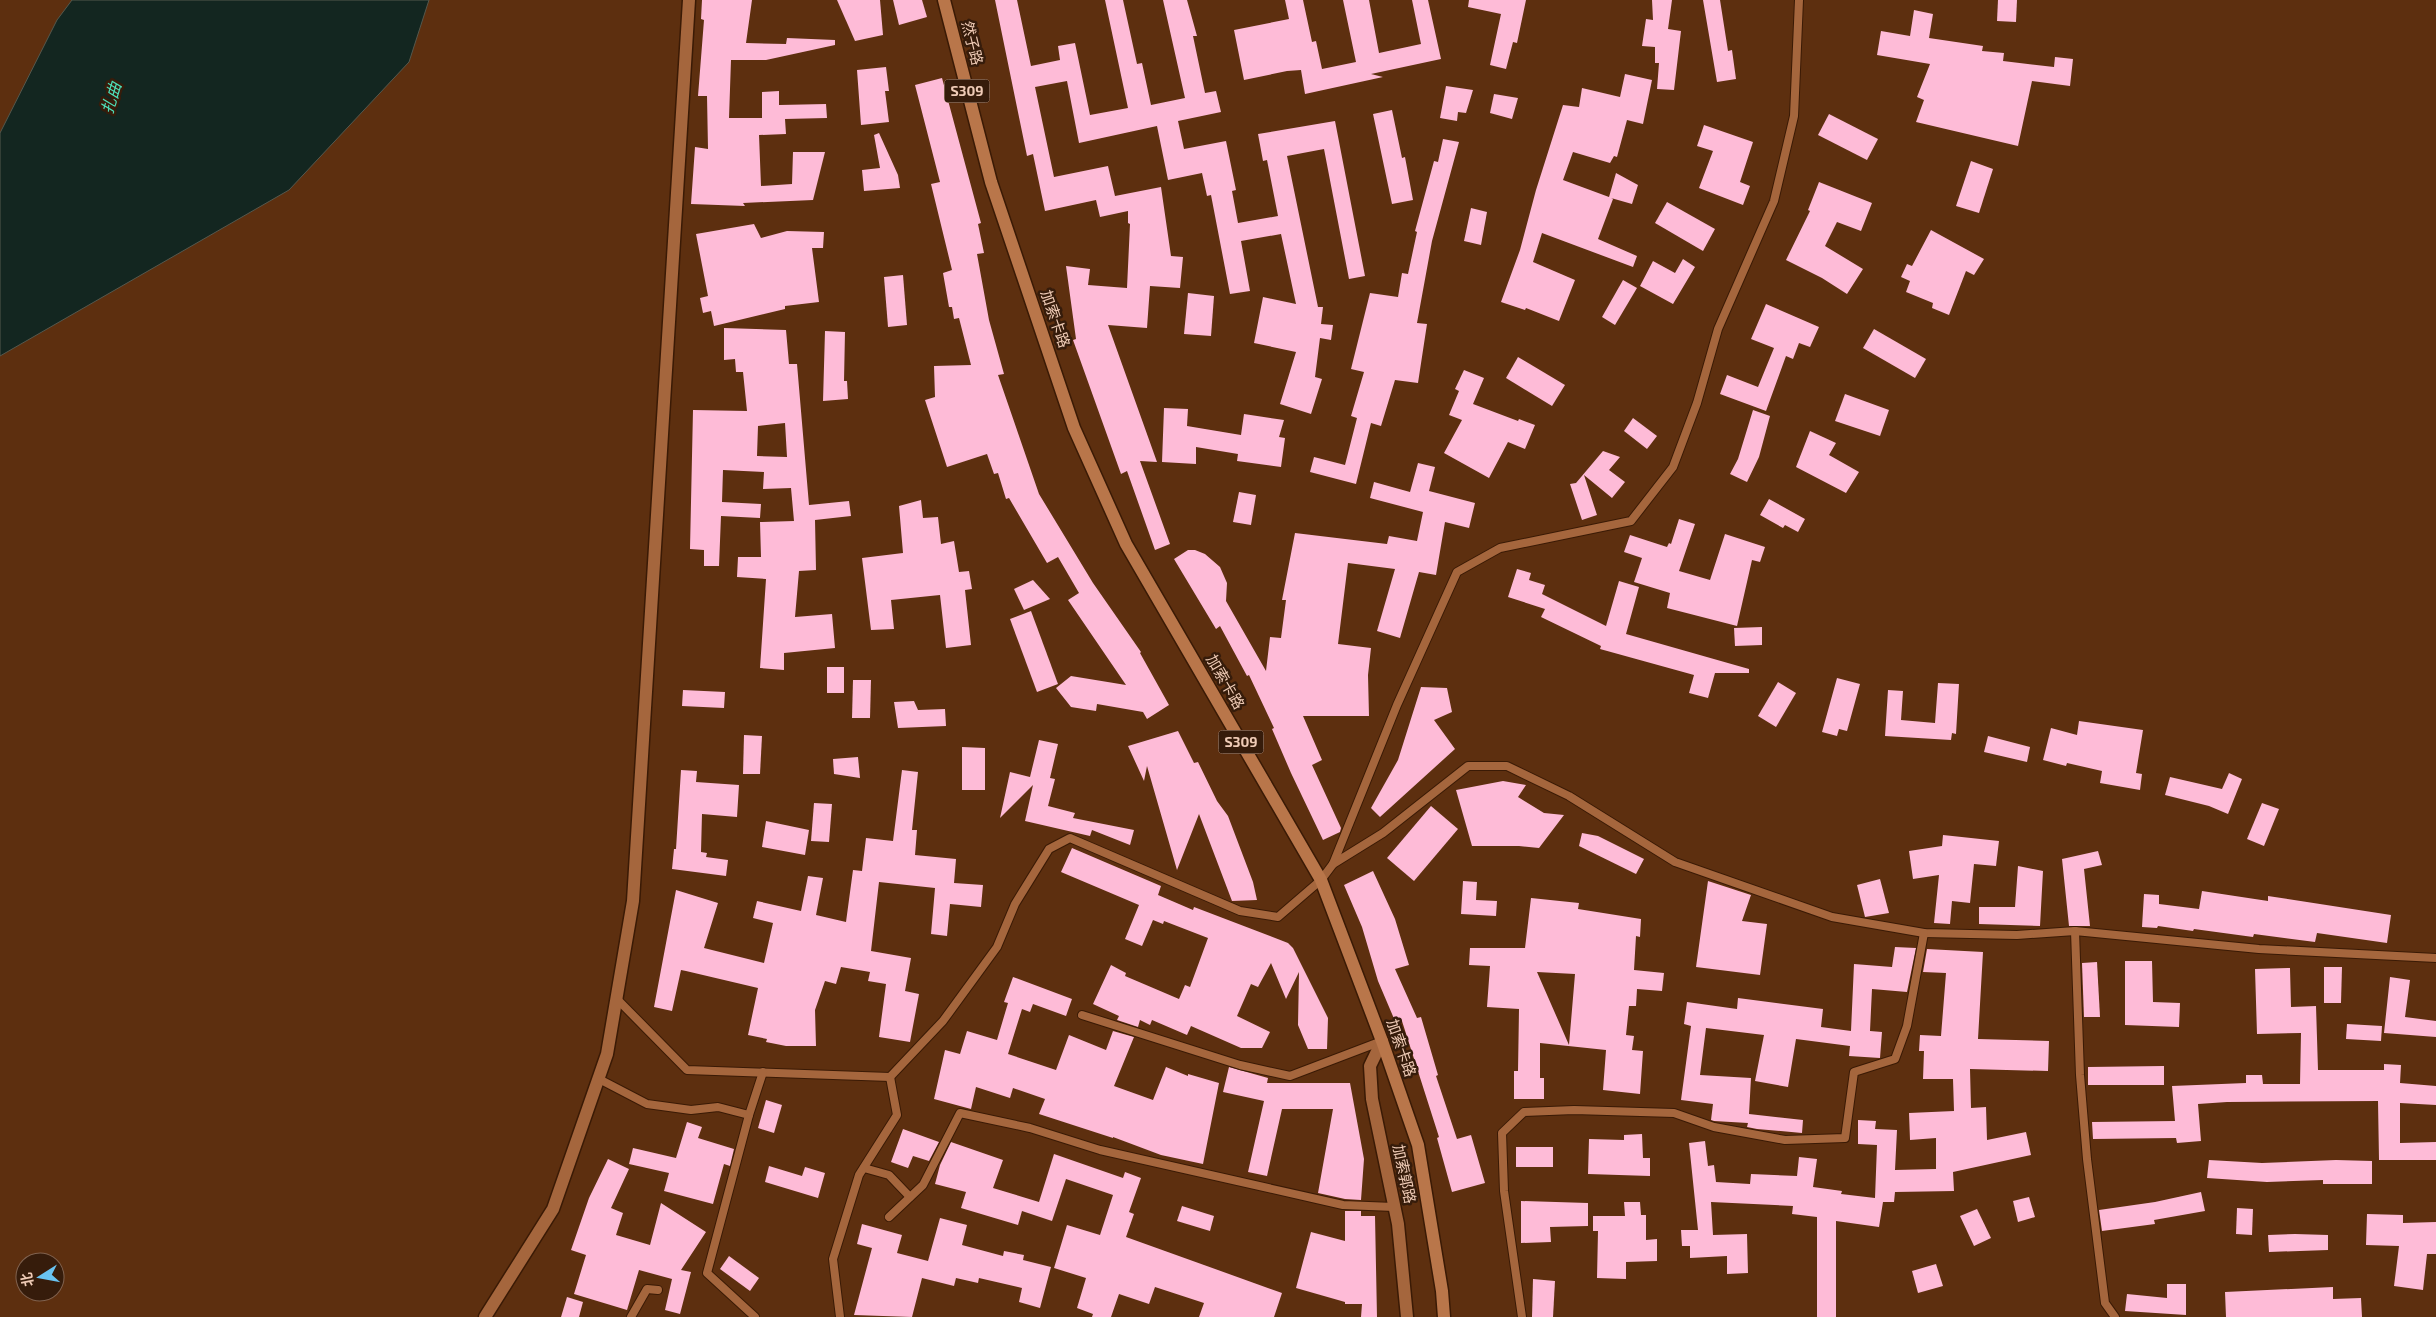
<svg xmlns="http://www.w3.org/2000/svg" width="2436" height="1317" viewBox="0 0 2436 1317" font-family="'Exo 2','Noto Sans SC',sans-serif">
<rect width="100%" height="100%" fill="#5d2f0f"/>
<polygon fill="#132620" stroke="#55584d" points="72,0 429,0 409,62 289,190 0,356 0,133 57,20"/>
<g fill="#febbd7" fill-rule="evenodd">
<polygon points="702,0 752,0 746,43 786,44 787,38 835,40 835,45 766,60 731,60 729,118 762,118 762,92 779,91 779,105 826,104 827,118 785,119 786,134 759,135 761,186 792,184 793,152 825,152 813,200 743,203 745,206 691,204 695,147 708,149 707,96 698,96 704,20 701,19"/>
<polygon points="837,0 880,0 883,35 855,41"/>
<polygon points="893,0 922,0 927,17 899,25"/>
<polygon points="995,0 1017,0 1031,66 1060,60 1058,46 1075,43 1090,115 1128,108 1105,0 1123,0 1137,64 1142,63 1151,105 1185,98 1163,0 1187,0 1197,36 1193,36 1205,93 1216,91 1221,112 1178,121 1184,149 1226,141 1236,190 1232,191 1238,223 1278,216 1267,160 1263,161 1258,134 1335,121 1365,276 1349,279 1324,149 1287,156 1318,307 1323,307 1321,324 1333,325 1331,340 1320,338 1315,377 1322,379 1311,414 1280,404 1296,352 1254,343 1263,297 1296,304 1281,234 1241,241 1250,291 1230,294 1211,195 1207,196 1202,173 1168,180 1157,126 1079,143 1067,81 1035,87 1054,177 1108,166 1115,196 1161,187 1171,256 1183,257 1180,288 1150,286 1147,328 1108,325 1157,462 1140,461 1170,544 1155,550 1127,471 1121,474 1073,340 1076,339 1066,266 1090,269 1088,285 1127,288 1130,224 1128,223 1128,211 1100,217 1096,200 1045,211 1033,154 1027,156"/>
<polygon points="1285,0 1303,0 1312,42 1316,41 1322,69 1356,62 1343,0 1369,0 1379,53 1421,44 1412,0 1428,0 1441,59 1371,74 1383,77 1305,94 1301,70 1287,71 1244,80 1234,30 1289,19"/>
<polygon points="1469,0 1526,0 1517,43 1513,42 1506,69 1490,65 1501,14 1468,7"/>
<polygon points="1652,0 1672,0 1668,29 1681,31 1674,90 1657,89 1659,63 1655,63 1655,47 1642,46 1646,19 1653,20"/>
<polygon points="1703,0 1720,0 1728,51 1732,50 1736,79 1717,82"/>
<polygon points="1998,0 2017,0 2016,22 1997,21"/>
<polygon points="1914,10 1933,14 1929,38 1983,46 1982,51 2004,53 2003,61 2054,67 2055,57 2073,59 2070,86 2032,81 2018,146 1916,122 1924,100 1917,97 1930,64 1877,55 1881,31 1910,36"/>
<polygon points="886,67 889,91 885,91 889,122 861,125 857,70"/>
<polygon points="1625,74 1652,80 1643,124 1627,120 1617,157 1614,156 1610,163 1573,152 1563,180 1609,197 1616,173 1638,185 1632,204 1611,198 1613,199 1598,239 1637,256 1633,267 1542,233 1533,262 1575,280 1559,321 1526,308 1525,310 1501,302 1520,250 1536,190 1563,105 1579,107 1582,88 1620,97"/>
<polygon points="942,78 981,223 978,224 984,253 977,254 989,320 1004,374 998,375 1039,494 1093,583 1141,652 1140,653 1169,705 1147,719 1143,712 1097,704 1096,711 1071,707 1056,688 1071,676 1126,685 1068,600 1079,593 1058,557 1047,563 1009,498 1006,499 998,473 994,474 987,454 947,467 925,400 935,397 934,366 971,365 959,318 954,319 952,307 949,307 943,273 952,270 931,184 940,182 915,85"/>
<polygon points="1446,86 1473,90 1466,113 1458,112 1457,121 1440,118"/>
<polygon points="1494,94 1518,98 1512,119 1490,113"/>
<polygon points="1392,110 1402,158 1405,157 1413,200 1392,204 1373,114"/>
<polygon points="1829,114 1878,139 1867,160 1818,135"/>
<polygon points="1704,125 1753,142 1740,182 1750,186 1743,205 1699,188 1713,151 1697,146"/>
<polygon points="879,133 898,175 900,188 864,191 862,170 880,168 874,135"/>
<polygon points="1443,139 1459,142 1432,241 1417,323 1427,324 1418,383 1395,380 1381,426 1371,423 1356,484 1310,472 1314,457 1345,465 1357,418 1351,416 1364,372 1351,369 1370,293 1398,297 1402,273 1408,274 1417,232 1415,231 1434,161 1438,162"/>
<polygon points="1971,161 1993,169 1979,213 1956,206"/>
<polygon points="1819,182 1872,203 1861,231 1837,222 1825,246 1863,269 1847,294 1822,278 1786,260 1810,211 1808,210"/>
<polygon points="1667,202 1715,229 1703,251 1655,223"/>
<polygon points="1471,208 1487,212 1481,245 1464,241"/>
<polygon points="754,224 761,238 787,231 824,232 823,248 812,248 819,302 785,306 785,309 714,326 711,311 703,313 700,298 708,296 696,234"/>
<polygon points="1931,230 1984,259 1974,275 1966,271 1949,315 1932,308 1933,303 1906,292 1910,281 1901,277 1907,264 1912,266"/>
<polygon points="1683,259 1695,267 1673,304 1640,286 1653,261 1675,273"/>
<polygon points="903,275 907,325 888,327 884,277"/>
<polygon points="1623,280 1637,288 1615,325 1602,317"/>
<polygon points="1188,293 1214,296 1211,336 1184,334"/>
<polygon points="1766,304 1819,327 1810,347 1799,343 1793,359 1786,356 1766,411 1720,394 1727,375 1758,387 1774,348 1751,339"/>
<path d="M724,328L786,330L789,364H797L809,505L849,501L851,516L815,520L816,570L799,571L795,617L832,614L835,648L784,653V670L760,668L766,579L737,577L738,557H761L760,522L794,521L791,488L763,489L764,472L723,470L722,502L761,504L760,518L721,516L719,566H704V550L690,549L693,410L747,411L743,372H736L735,359L724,360ZM785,423L787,457L757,456L758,426Z"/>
<polygon points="1874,329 1926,359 1915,378 1863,348"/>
<polygon points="825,331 845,332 844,381 847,381 848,399 823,401"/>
<polygon points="1518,357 1565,385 1552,406 1506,378"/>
<polygon points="1464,370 1484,378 1473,404 1518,421 1519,419 1535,425 1525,449 1508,442 1489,478 1444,453 1462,420 1449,415 1459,391 1455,389"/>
<polygon points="1845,394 1889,410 1880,436 1835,421"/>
<polygon points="1164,408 1188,409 1187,426 1241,435 1244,414 1284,420 1279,437 1285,438 1281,467 1237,461 1238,454 1196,447 1196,464 1162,462"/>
<polygon points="1753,410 1770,416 1759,457 1747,482 1730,474 1738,459"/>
<polygon points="1633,418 1657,436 1647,449 1624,431"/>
<polygon points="1810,431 1836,443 1829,455 1859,472 1846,493 1796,467"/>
<polygon points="1603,451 1620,457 1609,470 1625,482 1612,498 1584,475 1597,515 1582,520 1570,484 1576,483"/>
<polygon points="1418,463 1435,467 1429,491 1475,503 1469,528 1445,522 1436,575 1419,572 1400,638 1377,631 1395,569 1348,563 1338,644 1371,648 1368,675 1369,716 1303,716 1322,760 1312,765 1341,828 1340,832 1323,840 1291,773 1272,729 1274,728 1249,675 1247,676 1220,626 1216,629 1174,559 1188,550 1195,550 1205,554 1220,567 1227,583 1226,601 1266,671 1270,637 1281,638 1286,600 1282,600 1295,533 1387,544 1389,536 1417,541 1423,512 1370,498 1374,482 1410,492"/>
<polygon points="1239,492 1256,495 1251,525 1233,522"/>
<polygon points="1769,499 1805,519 1798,532 1785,525 1783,528 1760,515"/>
<polygon points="921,500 923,518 938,517 941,544 954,541 959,572 969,571 972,589 965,590 971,645 946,648 940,595 891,600 894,629 871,630 862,558 903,553 899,506"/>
<polygon points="1679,519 1695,524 1679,571 1710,580 1725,534 1765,547 1760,562 1752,560 1737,626 1667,608 1670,593 1634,582 1642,558 1624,552 1630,535 1667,547 1669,543 1671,544"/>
<polygon points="1517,569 1531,573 1529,580 1545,585 1542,594 1606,626 1619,581 1639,587 1626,634 1749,669 1749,673 1715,673 1708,698 1689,693 1694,675 1600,649 1601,646 1541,617 1545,609 1508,597"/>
<polygon points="1033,580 1050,599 1024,610 1014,589"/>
<polygon points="1031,611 1058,684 1037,692 1010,619"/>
<polygon points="1762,627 1762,645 1735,646 1734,628"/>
<rect x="827" y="667" width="17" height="26"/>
<polygon points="1837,678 1860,684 1847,731 1839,729 1837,736 1822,732"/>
<polygon points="853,680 871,680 870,718 852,718"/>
<polygon points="1778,682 1796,693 1776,727 1758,716"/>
<polygon points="1938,683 1959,684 1956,734 1952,733 1951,740 1885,736 1888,690 1903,691 1901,720 1935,723"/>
<polygon points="1421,687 1447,688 1452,712 1434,720 1455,749 1380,817 1371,808 1398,760"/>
<polygon points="683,690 725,692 724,708 682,706"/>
<polygon points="914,701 918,710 945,709 946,726 898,728 894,702"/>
<polygon points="2079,721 2143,730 2136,773 2142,774 2140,790 2100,783 2102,771 2067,763 2066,766 2043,760 2051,728 2077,735"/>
<polygon points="1178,731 1194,763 1198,762 1217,801 1228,816 1253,882 1257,900 1232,901 1199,814 1177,870 1147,766 1144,781 1128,746"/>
<polygon points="744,735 762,736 760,774 743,774"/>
<polygon points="1988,736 2030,747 2027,762 1984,752"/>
<polygon points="1039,740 1058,744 1050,778 1055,779 1048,806 1075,813 1073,818 1134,830 1130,845 1092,830 1090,836 1025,821 1033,785 1000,818 1010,772 1030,777"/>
<polygon points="962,747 985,748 985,790 962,790"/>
<polygon points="858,757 860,778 834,774 833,759"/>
<polygon points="681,770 697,771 696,782 739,785 737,817 702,814 701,852 707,853 706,857 728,860 726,876 672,869 674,849 676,849"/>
<polygon points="902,770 918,772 912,830 917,830 915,855 956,859 954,883 983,885 981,907 950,904 947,936 931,934 935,888 879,882 871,951 911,958 905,991 919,994 910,1042 879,1037 886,984 868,981 870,972 841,967 836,984 825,981 815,1010 816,1046 786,1046 766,1042 767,1039 748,1035 758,988 686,971 681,970 672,1011 654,1007 676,890 718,903 704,948 764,963 773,923 753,918 757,901 801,911 808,876 823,878 816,915 846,922 853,870 862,871 866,838 893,841"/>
<polygon points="2229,773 2242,779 2228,814 2209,806 2165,795 2170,777 2222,789"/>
<polygon points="1503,781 1526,785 1518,797 1544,813 1564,815 1539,848 1519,846 1472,846 1456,790"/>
<polygon points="814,803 832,804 829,842 811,841"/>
<polygon points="2262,803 2279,809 2264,846 2247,839"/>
<polygon points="1431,806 1458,829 1414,881 1387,858"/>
<polygon points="766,821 809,830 805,855 762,847"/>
<polygon points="1582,833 1598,836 1644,859 1636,874 1579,846"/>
<polygon points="1943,835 1999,841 1996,866 1974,864 1970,903 1952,901 1950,924 1934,923 1939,875 1913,879 1909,851 1942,846"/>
<polygon points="1072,848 1161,886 1158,895 1193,910 1194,907 1288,943 1293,948 1328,1018 1327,1049 1308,1049 1298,1025 1299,972 1286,999 1271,963 1258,987 1251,984 1237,1016 1270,1032 1262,1048 1241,1048 1191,1026 1187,1035 1152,1020 1150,1025 1140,1020 1138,1027 1117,1020 1119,1016 1093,1004 1111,965 1126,973 1125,976 1179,999 1185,985 1190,987 1208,938 1164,921 1163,924 1153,920 1142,946 1125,939 1139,905 1061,872"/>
<polygon points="2098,851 2102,865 2084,869 2090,926 2069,926 2062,859"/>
<polygon points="2018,866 2043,871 2040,926 1979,924 1979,907 2015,907"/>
<polygon points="1373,871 1395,919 1409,965 1395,969 1417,1018 1421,1017 1438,1075 1436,1076 1457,1139 1471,1135 1485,1183 1452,1192 1437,1138 1439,1137 1401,1018 1395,1021 1378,981 1362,927 1344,885"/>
<polygon points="1880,879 1889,913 1865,917 1857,885"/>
<polygon points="1463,881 1477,882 1476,900 1497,901 1496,916 1461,914"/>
<polygon points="1708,881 1751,895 1742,921 1767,924 1760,975 1696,967"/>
<polygon points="2202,891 2268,901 2268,896 2391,915 2387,943 2317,933 2315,942 2254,934 2253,937 2194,929 2193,931 2158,926 2157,928 2142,927 2144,894 2159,895 2159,904 2199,909"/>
<path d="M1531,898L1579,903L1578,909L1641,919L1640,937L1636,936L1634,970L1664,973L1662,991L1637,989L1636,1006H1629L1626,1035L1634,1036L1632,1050L1643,1051L1640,1094L1603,1090L1606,1050L1540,1043V1078H1544V1099H1514V1071H1518L1519,1009L1487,1007L1490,966L1469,965L1470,948H1525ZM1537,972L1575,974L1569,1045Z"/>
<polygon points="1895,947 1916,948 1907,992 1872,989 1870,1031 1882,1032 1880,1058 1849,1056 1850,1046 1796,1039 1788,1087 1755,1081 1764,1035 1706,1028 1700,1075 1751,1078 1749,1114 1803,1120 1802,1133 1757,1129 1747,1127 1748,1123 1714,1121 1711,1120 1713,1104 1681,1100 1691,1026 1684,1024 1687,1002 1737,1009 1738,998 1823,1009 1821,1027 1851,1031 1854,964 1892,967"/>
<polygon points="1927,949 1983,952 1978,1039 2049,1041 2048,1071 1970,1069 1971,1108 1986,1107 1987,1140 2026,1132 2031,1155 1953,1172 1954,1191 1895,1192 1894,1202 1883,1202 1879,1227 1836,1221 1836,1317 1817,1317 1817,1217 1792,1214 1793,1206 1711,1202 1713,1235 1747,1234 1748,1273 1727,1274 1727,1256 1690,1258 1690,1246 1682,1246 1681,1230 1698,1230 1689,1143 1705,1141 1708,1166 1714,1165 1716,1182 1750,1184 1751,1174 1797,1176 1799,1157 1817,1159 1813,1187 1842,1191 1841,1194 1875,1198 1877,1145 1858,1144 1858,1120 1876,1121 1875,1129 1897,1130 1895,1170 1936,1169 1936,1138 1910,1140 1909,1113 1954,1111 1953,1079 1923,1079 1924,1051 1919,1051 1920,1035 1941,1036 1946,973 1923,972"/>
<polygon points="2125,961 2152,961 2153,1002 2180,1003 2179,1027 2125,1025"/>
<polygon points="2097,962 2100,1017 2084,1017 2082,963"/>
<polygon points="2324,967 2342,967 2341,1003 2324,1003"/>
<polygon points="2290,968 2291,1007 2316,1006 2318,1070 2384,1070 2384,1064 2401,1065 2400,1083 2436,1086 2436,1105 2400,1103 2400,1143 2436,1142 2436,1160 2379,1160 2378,1101 2227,1102 2198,1104 2201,1141 2177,1143 2176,1138 2093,1139 2092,1122 2175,1121 2172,1086 2246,1083 2246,1075 2262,1075 2263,1084 2300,1084 2301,1033 2257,1034 2255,969"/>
<polygon points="1013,977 1072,999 1066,1016 1033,1004 1030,1012 1022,1009 1008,1054 1056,1070 1069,1035 1106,1050 1113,1031 1134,1037 1114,1086 1153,1100 1166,1067 1188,1076 1188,1074 1219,1083 1203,1164 1161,1155 1113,1137 1113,1138 1039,1114 1045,1099 1013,1088 1010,1098 976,1087 971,1109 934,1099 945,1050 960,1054 967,1031 997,1040 1008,1003 1004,1002"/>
<polygon points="2390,977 2410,980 2405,1017 2436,1021 2436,1037 2384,1033"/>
<polygon points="2347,1024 2382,1026 2381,1041 2346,1039"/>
<polygon points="2164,1066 2164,1085 2088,1085 2088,1067"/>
<polygon points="1229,1067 1268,1078 1267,1083 1350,1083 1364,1159 1361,1200 1345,1199 1318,1193 1333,1109 1282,1109 1267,1176 1248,1172 1264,1101 1223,1092"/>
<polygon points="766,1100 782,1105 774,1133 758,1128"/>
<polygon points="687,1122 702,1127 698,1138 734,1149 730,1166 724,1164 713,1204 664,1191 669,1173 629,1164 633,1148 676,1158"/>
<polygon points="903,1129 939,1142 929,1161 913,1156 908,1168 891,1162"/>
<polygon points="1642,1134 1643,1158 1650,1158 1650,1176 1588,1174 1589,1139 1624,1140 1624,1135"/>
<polygon points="951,1142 1003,1160 993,1188 1039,1202 1054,1154 1123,1178 1125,1172 1141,1178 1129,1212 1134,1214 1126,1237 1282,1293 1274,1317 1199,1317 1204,1303 1155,1287 1149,1304 1119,1294 1111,1317 1092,1317 1093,1314 1077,1308 1086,1278 1054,1268 1067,1225 1100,1235 1113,1195 1066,1179 1052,1221 1022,1211 1018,1225 961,1208 966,1192 935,1184 940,1165"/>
<rect x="1516" y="1147" width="37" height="20"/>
<polygon points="608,1159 629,1169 611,1208 623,1213 616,1235 650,1245 661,1203 706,1232 681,1270 691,1272 680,1314 665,1310 672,1279 639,1270 627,1310 574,1294 586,1255 571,1250 589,1198"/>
<polygon points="2209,1160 2262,1163 2336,1160 2372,1161 2372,1184 2323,1184 2323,1180 2267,1182 2207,1178"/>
<polygon points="769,1166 802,1176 805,1167 825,1173 818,1198 765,1182"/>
<polygon points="2201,1192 2205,1211 2154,1220 2155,1224 2102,1231 2099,1210 2155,1202"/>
<polygon points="2029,1197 2035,1217 2018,1222 2013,1201"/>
<polygon points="1521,1201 1588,1203 1588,1226 1550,1227 1551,1242 1521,1243"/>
<polygon points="1624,1202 1640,1202 1641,1215 1646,1215 1646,1240 1657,1239 1657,1261 1626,1262 1626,1279 1597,1278 1598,1231 1593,1231 1593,1216 1625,1216"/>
<polygon points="1182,1206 1214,1216 1210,1231 1177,1221"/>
<polygon points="2237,1208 2253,1209 2252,1235 2236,1234"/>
<polygon points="1977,1209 1991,1238 1974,1246 1960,1216"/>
<polygon points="1345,1211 1361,1211 1361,1216 1375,1216 1377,1317 1361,1317 1362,1304 1345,1304 1345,1302 1296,1288 1311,1232 1345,1241"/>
<polygon points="2367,1214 2403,1215 2403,1223 2436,1222 2436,1254 2427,1254 2423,1290 2394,1286 2399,1246 2366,1245"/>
<polygon points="940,1218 967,1225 962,1245 1003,1256 1004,1251 1024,1255 1023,1260 1051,1267 1040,1308 1019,1302 1022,1288 979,1278 978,1283 956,1278 954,1286 922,1278 912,1317 854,1315 872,1248 857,1244 862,1224 902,1235 897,1253 928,1261"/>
<polygon points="2295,1234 2328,1235 2328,1250 2269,1252 2268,1235"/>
<polygon points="729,1256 759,1278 750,1291 720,1269"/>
<polygon points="1936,1264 1943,1286 1918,1293 1912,1271"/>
<polygon points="1533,1279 1555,1281 1553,1317 1532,1317"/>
<polygon points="2167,1284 2186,1284 2186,1315 2125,1311 2127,1294 2167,1298"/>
<polygon points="2333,1287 2333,1299 2361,1298 2362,1317 2226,1317 2225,1292"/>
<polygon points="567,1297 583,1302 579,1317 561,1317"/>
</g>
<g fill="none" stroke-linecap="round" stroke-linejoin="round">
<g stroke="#3a1a05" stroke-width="10">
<g id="service">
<polyline points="1333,864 1383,833 1468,766 1507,766 1569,796 1675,862 1832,917 1924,933 2017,935 2075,931 2259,949 2436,958"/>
<polyline points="2075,931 2080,1075 2087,1159 2105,1303 2115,1317"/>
<polyline points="617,999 687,1070 890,1077 943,1021 997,947 1015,904 1049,849 1070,838 1240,911 1278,917 1321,880 1333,864 1397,705 1457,572 1500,548 1631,521 1673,467 1697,403 1718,329 1774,201 1794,116 1799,0"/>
<polyline points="1082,1015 1240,1065 1290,1076 1382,1041"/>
<polyline points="599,1079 647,1104 691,1110 718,1107 749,1115"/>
<polyline points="864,1168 889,1175 910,1197"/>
<polyline points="889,1217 923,1185 960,1113 1030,1128 1100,1150 1343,1205 1394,1207"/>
<polyline points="631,1317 647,1289 658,1290"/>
<polyline points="755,1317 707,1273 749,1115 763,1072"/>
<polyline points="840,1317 833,1259 859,1175 897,1115 890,1077"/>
<polyline points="1522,1317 1504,1191 1502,1133 1524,1112 1574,1110 1674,1113 1714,1127 1785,1140 1845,1138 1854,1072 1895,1059 1907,1026 1924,933"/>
</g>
</g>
<g stroke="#3a1a05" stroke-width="15">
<polyline id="minor" points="1382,1041 1370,1066 1372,1099 1398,1224 1407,1317"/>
</g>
<g stroke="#3a1a05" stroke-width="15">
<polyline id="tertiary" points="485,1317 553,1209 607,1054 633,901 689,0"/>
</g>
<g stroke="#3a1a05" stroke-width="15">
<polyline id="primary" points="944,0 991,182 1074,428 1126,544 1321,880 1382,1041 1418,1145 1442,1291 1444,1317"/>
</g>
<use href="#service" stroke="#a5663d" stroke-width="8"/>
<use href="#minor" stroke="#a5663d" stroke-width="12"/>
<use href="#tertiary" stroke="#a5663d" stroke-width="12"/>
<use href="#primary" stroke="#b9764a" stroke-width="12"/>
</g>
<g text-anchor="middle" stroke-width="5" stroke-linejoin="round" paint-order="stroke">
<g fill="#361c0b" stroke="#b89683" stroke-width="1">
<rect x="944.5" y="79.5" width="45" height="23" rx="4"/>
<rect x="1218.5" y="730.5" width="45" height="23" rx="4"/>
</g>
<g font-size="14" font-weight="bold" fill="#efcbb6">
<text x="967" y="96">S309</text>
<text x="1241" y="747">S309</text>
</g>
<g font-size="15" fill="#efcbb6" stroke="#361c0b">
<text transform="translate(972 43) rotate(76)" y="5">然子路</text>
<text transform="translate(1055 319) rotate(71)" y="5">加索卡路</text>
<text transform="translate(1225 682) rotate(60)" y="5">加索卡路</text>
<text transform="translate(1401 1048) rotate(71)" y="5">加索卡路</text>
<text transform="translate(1404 1174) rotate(78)" y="5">加索郭路</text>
</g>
<g font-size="16" font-style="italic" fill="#4de1bb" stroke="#361c0b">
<text transform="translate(111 98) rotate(-73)" y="6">扎曲</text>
</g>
</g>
<g transform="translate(40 1277) rotate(259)"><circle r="24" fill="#361c0b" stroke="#80624f"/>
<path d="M0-4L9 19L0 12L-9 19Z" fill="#69c3f1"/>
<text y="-8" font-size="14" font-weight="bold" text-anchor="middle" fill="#efcbb6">北</text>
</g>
</svg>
